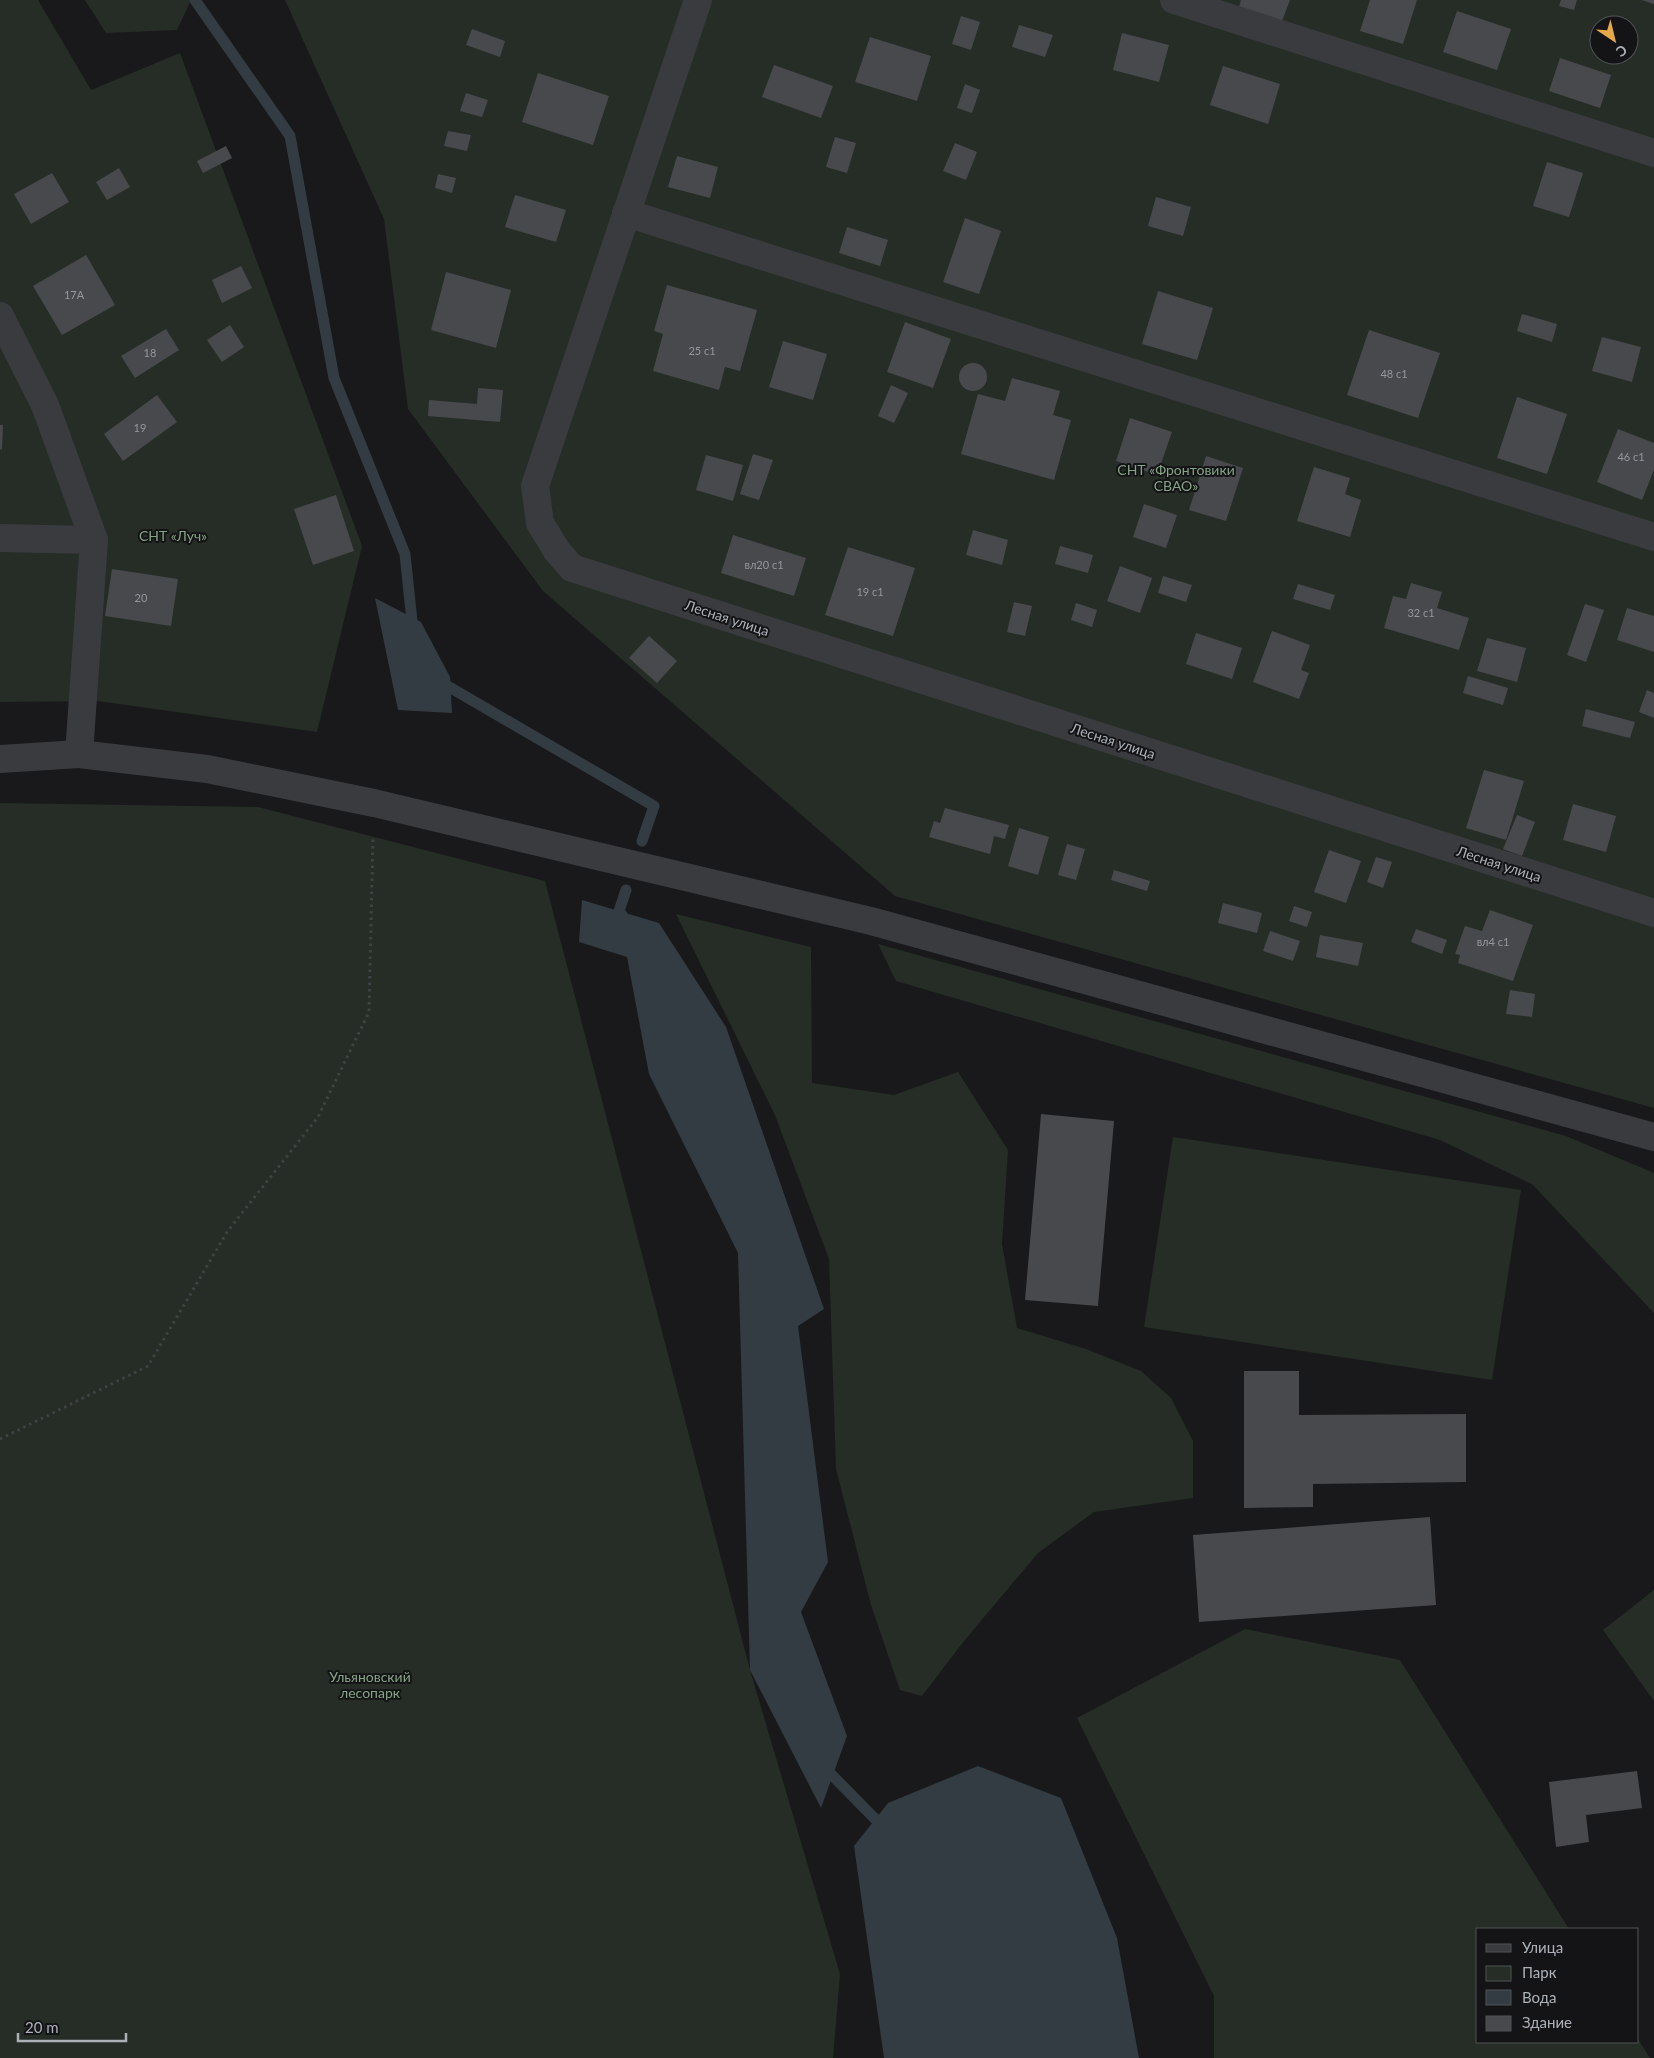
<svg xmlns="http://www.w3.org/2000/svg" width="1654" height="2058" viewBox="0 0 1654 2058" font-family="Lato,sans-serif">
<rect width="100%" height="100%" fill="#19191b"/>
<g fill="#252d26" fill-rule="evenodd">
<polygon points="0,0 38,0 91,90 180,53 362,546 317,732 98,701 0,702"/>
<polygon points="85,0 191,0 177,30 106,33"/>
<path d="M285,0H1654V1108L895,896L543,591L408,409L384,219ZM1599,25H1629V55H1599Z"/>
<polygon points="0,803 258,807 545,881 750,1670 840,1974 833,2058 0,2058"/>
<polygon points="676,914 811,947 812,1083 894,1095 958,1072 1008,1150 1002,1244 1017,1328 1086,1349 1141,1371 1171,1398 1193,1441 1193,1498 1094,1512 1038,1553 964,1641 922,1696 900,1690 871,1605 836,1469 829,1259 775,1115"/>
<polygon points="878,944 1566,1136 1654,1173 1654,1313 1532,1184 1440,1140 896,981"/>
<polygon points="1173,1137 1521,1190 1492,1380 1144,1327"/>
<polygon points="1654,1590 1654,1701 1603,1630"/>
<polygon points="1245,1629 1400,1660 1569,1929 1478,1929 1478,2042 1638,2042 1638,2039 1650,2058 1214,2058 1214,1996 1077,1718"/>
</g>
<g fill="#333c43">
<polygon points="375,598 421,622 450,677 452,713 398,710"/>
<polygon points="582,900 659,923 726,1027 824,1309 798,1326 828,1562 801,1612 847,1736 821,1808 750,1670 738,1253 649,1074 627,957 579,942"/>
<polygon points="978,1766 1061,1798 1117,1938 1139,2058 884,2058 854,1846 888,1803"/>
</g>
<g fill="none" stroke-linecap="round" stroke-linejoin="round">
<g stroke="#333c43" stroke-width="11">
<polyline points="195,0 290,136 334,378 405,554 413,631"/>
<polyline points="439,681 654,806 642,841"/>
<polyline points="626,890 619,911 627,922"/>
<polyline points="823,1766 885,1829"/>
</g>
</g>
<g fill="#48494d">
<polygon points="1241,0 1290,0 1282,21 1239,7"/>
<polygon points="1370,0 1417,0 1403,44 1360,31"/>
<polygon points="1561,0 1577,0 1574,10 1559,6"/>
<polygon points="1642,0 1654,0 1654,3 1653,4"/>
<polygon points="1457,11 1511,29 1497,70 1443,52"/>
<polygon points="961,16 980,22 971,50 952,44"/>
<polygon points="1019,25 1053,35 1045,57 1012,47"/>
<polygon points="472,29 505,41 500,57 466,45"/>
<polygon points="1122,33 1169,45 1159,82 1113,70"/>
<polygon points="870,37 931,56 917,101 855,82"/>
<polygon points="1560,58 1611,75 1600,108 1549,91"/>
<polygon points="774,65 833,86 821,118 762,97"/>
<polygon points="1223,66 1280,84 1268,124 1210,105"/>
<polygon points="538,73 609,96 593,145 522,122"/>
<polygon points="965,84 980,90 972,113 957,108"/>
<polygon points="466,93 488,100 482,117 460,111"/>
<polygon points="448,131 471,135 467,151 444,146"/>
<polygon points="835,137 856,143 847,173 826,167"/>
<polygon points="955,143 977,152 966,180 943,171"/>
<polygon points="226,146 232,158 203,173 197,161"/>
<polygon points="677,156 718,167 710,198 668,187"/>
<polygon points="1547,162 1583,173 1569,217 1533,206"/>
<polygon points="119,168 130,187 107,200 96,182"/>
<polygon points="52,173 69,202 31,224 14,194"/>
<polygon points="438,174 456,178 452,193 435,188"/>
<polygon points="515,195 566,210 556,242 505,227"/>
<polygon points="1156,197 1191,207 1183,236 1148,226"/>
<polygon points="965,218 1001,231 979,294 943,282"/>
<polygon points="847,227 888,240 880,266 839,253"/>
<polygon points="86,255 115,305 62,335 33,286"/>
<polygon points="241,266 252,288 222,303 212,280"/>
<polygon points="446,272 511,290 496,348 431,330"/>
<polygon points="667,285 757,310 740,371 725,367 719,390 653,371 663,334 654,331"/>
<polygon points="1158,291 1213,308 1197,360 1142,344"/>
<polygon points="1522,314 1557,324 1552,342 1517,331"/>
<polygon points="905,322 951,339 933,388 887,372"/>
<polygon points="230,325 244,347 222,362 207,340"/>
<polygon points="166,329 179,350 135,378 121,356"/>
<polygon points="1369,330 1440,353 1418,418 1347,395"/>
<polygon points="1602,337 1641,347 1632,382 1592,371"/>
<polygon points="783,341 827,354 813,400 769,387"/>
<circle cx="973" cy="377" r="14"/>
<polygon points="1012,378 1060,391 1053,415 1071,420 1054,480 961,454 978,394 1005,401"/>
<polygon points="891,385 908,393 894,423 878,416"/>
<polygon points="478,388 503,390 500,422 428,416 429,400 477,404"/>
<polygon points="157,395 177,422 123,461 104,434"/>
<polygon points="1517,397 1567,414 1547,474 1497,458"/>
<polygon points="1130,418 1172,432 1157,475 1116,461"/>
<polygon points="0,425 3,425 2,450 0,449"/>
<polygon points="1618,429 1654,443 1654,470 1642,500 1597,482"/>
<polygon points="753,454 773,460 759,500 740,494"/>
<polygon points="706,455 743,465 733,501 696,490"/>
<polygon points="1206,456 1243,468 1226,521 1189,510"/>
<polygon points="1314,467 1350,478 1345,494 1361,500 1350,537 1297,521"/>
<polygon points="336,495 354,551 313,565 294,509"/>
<polygon points="1144,504 1177,515 1166,548 1133,537"/>
<polygon points="973,530 1008,540 1002,565 966,555"/>
<polygon points="733,535 806,558 794,596 721,573"/>
<polygon points="1060,546 1093,555 1088,573 1055,564"/>
<polygon points="848,547 915,568 893,636 825,615"/>
<polygon points="1120,566 1152,578 1140,613 1107,601"/>
<polygon points="112,569 178,579 171,626 105,616"/>
<polygon points="1163,576 1192,585 1186,602 1158,593"/>
<polygon points="1411,583 1442,592 1437,608 1469,618 1459,650 1384,628 1393,596 1406,599"/>
<polygon points="1298,584 1335,595 1330,610 1293,599"/>
<polygon points="1014,602 1032,606 1025,636 1007,632"/>
<polygon points="1076,603 1097,610 1092,627 1071,620"/>
<polygon points="1585,604 1604,610 1586,662 1567,655"/>
<polygon points="1627,608 1654,616 1654,652 1617,640"/>
<polygon points="1272,631 1310,645 1301,670 1309,673 1299,699 1253,682"/>
<polygon points="1196,633 1242,648 1232,679 1186,664"/>
<polygon points="649,636 677,661 657,683 629,658"/>
<polygon points="1487,638 1526,648 1517,682 1477,671"/>
<polygon points="1468,676 1508,688 1503,705 1463,693"/>
<polygon points="1647,690 1654,693 1654,718 1639,712"/>
<polygon points="1586,709 1635,722 1630,738 1582,726"/>
<polygon points="1484,770 1524,781 1506,840 1466,828"/>
<polygon points="1573,804 1616,816 1606,852 1563,840"/>
<polygon points="945,808 1009,825 1005,839 994,836 990,854 929,837 934,821 940,823"/>
<polygon points="1517,815 1535,822 1522,856 1503,849"/>
<polygon points="1019,828 1049,837 1038,875 1008,866"/>
<polygon points="1067,844 1085,849 1076,880 1058,875"/>
<polygon points="1329,850 1361,861 1346,903 1314,892"/>
<polygon points="1376,857 1392,862 1383,888 1367,882"/>
<polygon points="1114,870 1150,881 1147,891 1111,880"/>
<polygon points="1223,903 1262,913 1257,933 1218,923"/>
<polygon points="1294,906 1312,912 1307,927 1289,921"/>
<polygon points="1490,910 1533,925 1513,981 1458,963 1460,955 1455,954 1465,926 1482,931"/>
<polygon points="1416,929 1447,940 1442,954 1411,942"/>
<polygon points="1270,931 1300,941 1293,961 1263,951"/>
<polygon points="1320,935 1363,943 1358,966 1316,957"/>
<polygon points="1510,990 1535,994 1532,1017 1506,1014"/>
<polygon points="1041,1114 1114,1121 1098,1306 1025,1300"/>
<polygon points="1244,1371 1299,1371 1299,1415 1466,1414 1466,1482 1313,1484 1313,1507 1244,1508"/>
<polygon points="1430,1517 1436,1605 1199,1622 1193,1535"/>
<polygon points="1637,1771 1642,1808 1586,1815 1589,1842 1556,1847 1549,1782"/>
</g>
<g fill="none" stroke-linecap="round" stroke-linejoin="round">
<polyline stroke="#404246" stroke-width="3" stroke-dasharray="2.5 4" stroke-linecap="butt" points="0,1439 148,1366 227,1232 318,1117 369,1012 373,836"/>
<g stroke="#3a3b3f" stroke-width="28">
<polyline points="698,0 535,486 540,523 557,551 572,568 1654,913"/>
<polyline points="1174,0 1654,153"/>
<polyline points="626,213 1654,537"/>
<polyline points="0,316 45,405 94,540 79,754"/>
<polyline points="0,538 94,540"/>
<polyline points="0,759 79,754 207,769 374,803 871,921 1654,1137"/>
</g>
</g>
<g text-anchor="middle" stroke-width="4" stroke-linejoin="round" paint-order="stroke">
<g font-size="11" fill="#93979e">
<text x="74" y="299">17А</text>
<text x="702" y="355">25 с1</text>
<text x="150" y="357">18</text>
<text x="1394" y="378">48 с1</text>
<text x="140" y="432">19</text>
<text x="1631" y="461">46 с1</text>
<text x="764" y="569">вл20 с1</text>
<text x="870" y="596">19 с1</text>
<text x="141" y="602">20</text>
<text x="1421" y="617">32 с1</text>
<text x="1493" y="946">вл4 с1</text>
</g>
<g font-size="14" fill="#85a386" stroke="#141416">
<text x="1176" y="475">СНТ «Фронтовики<tspan x="1176" dy="16">СВАО»</tspan></text>
<text x="173" y="541">СНТ «Луч»</text>
<text x="370" y="1682">Ульяновский<tspan x="370" dy="16">лесопарк</tspan></text>
</g>
<g font-size="14" fill="#acb1b9" stroke="#141416">
<text transform="translate(727 618) rotate(18)" y="5">Лесная улица</text>
<text transform="translate(1113 741) rotate(18)" y="5">Лесная улица</text>
<text transform="translate(1499 864) rotate(18)" y="5">Лесная улица</text>
</g>
</g>
<rect x="1476" y="1928" width="162" height="115" fill="#141416" stroke="#515357"/>
<rect x="1486" y="1944" width="25" height="8" fill="#3a3b3f" stroke="#515357"/>
<text x="1522" y="1953" font-size="15" fill="#acb1b9">Улица</text>
<rect x="1486" y="1966" width="25" height="15" fill="#252d26" stroke="#515357"/>
<text x="1522" y="1978" font-size="15" fill="#acb1b9">Парк</text>
<rect x="1486" y="1990" width="25" height="15" fill="#333c43" stroke="#515357"/>
<text x="1522" y="2003" font-size="15" fill="#acb1b9">Вода</text>
<rect x="1486" y="2016" width="25" height="15" fill="#48494d" stroke="#515357"/>
<text x="1522" y="2028" font-size="15" fill="#acb1b9">Здание</text>
<g transform="translate(1614 40) rotate(145)"><circle r="24" fill="#141416" stroke="#515357"/>
<path d="M0-4L9 19L0 12L-9 19Z" fill="#e4aa47"/>
<text y="-8" font-size="14" font-weight="bold" text-anchor="middle" fill="#acb1b9">С</text>
</g>
<path d="M18 2033v8h108v-8" fill="none" stroke="#acb1b9" stroke-width="2.5"/>
<text x="25" y="2033" font-size="15" fill="#acb1b9" stroke="#141416" stroke-width="4" paint-order="stroke">20 m</text>
</svg>
